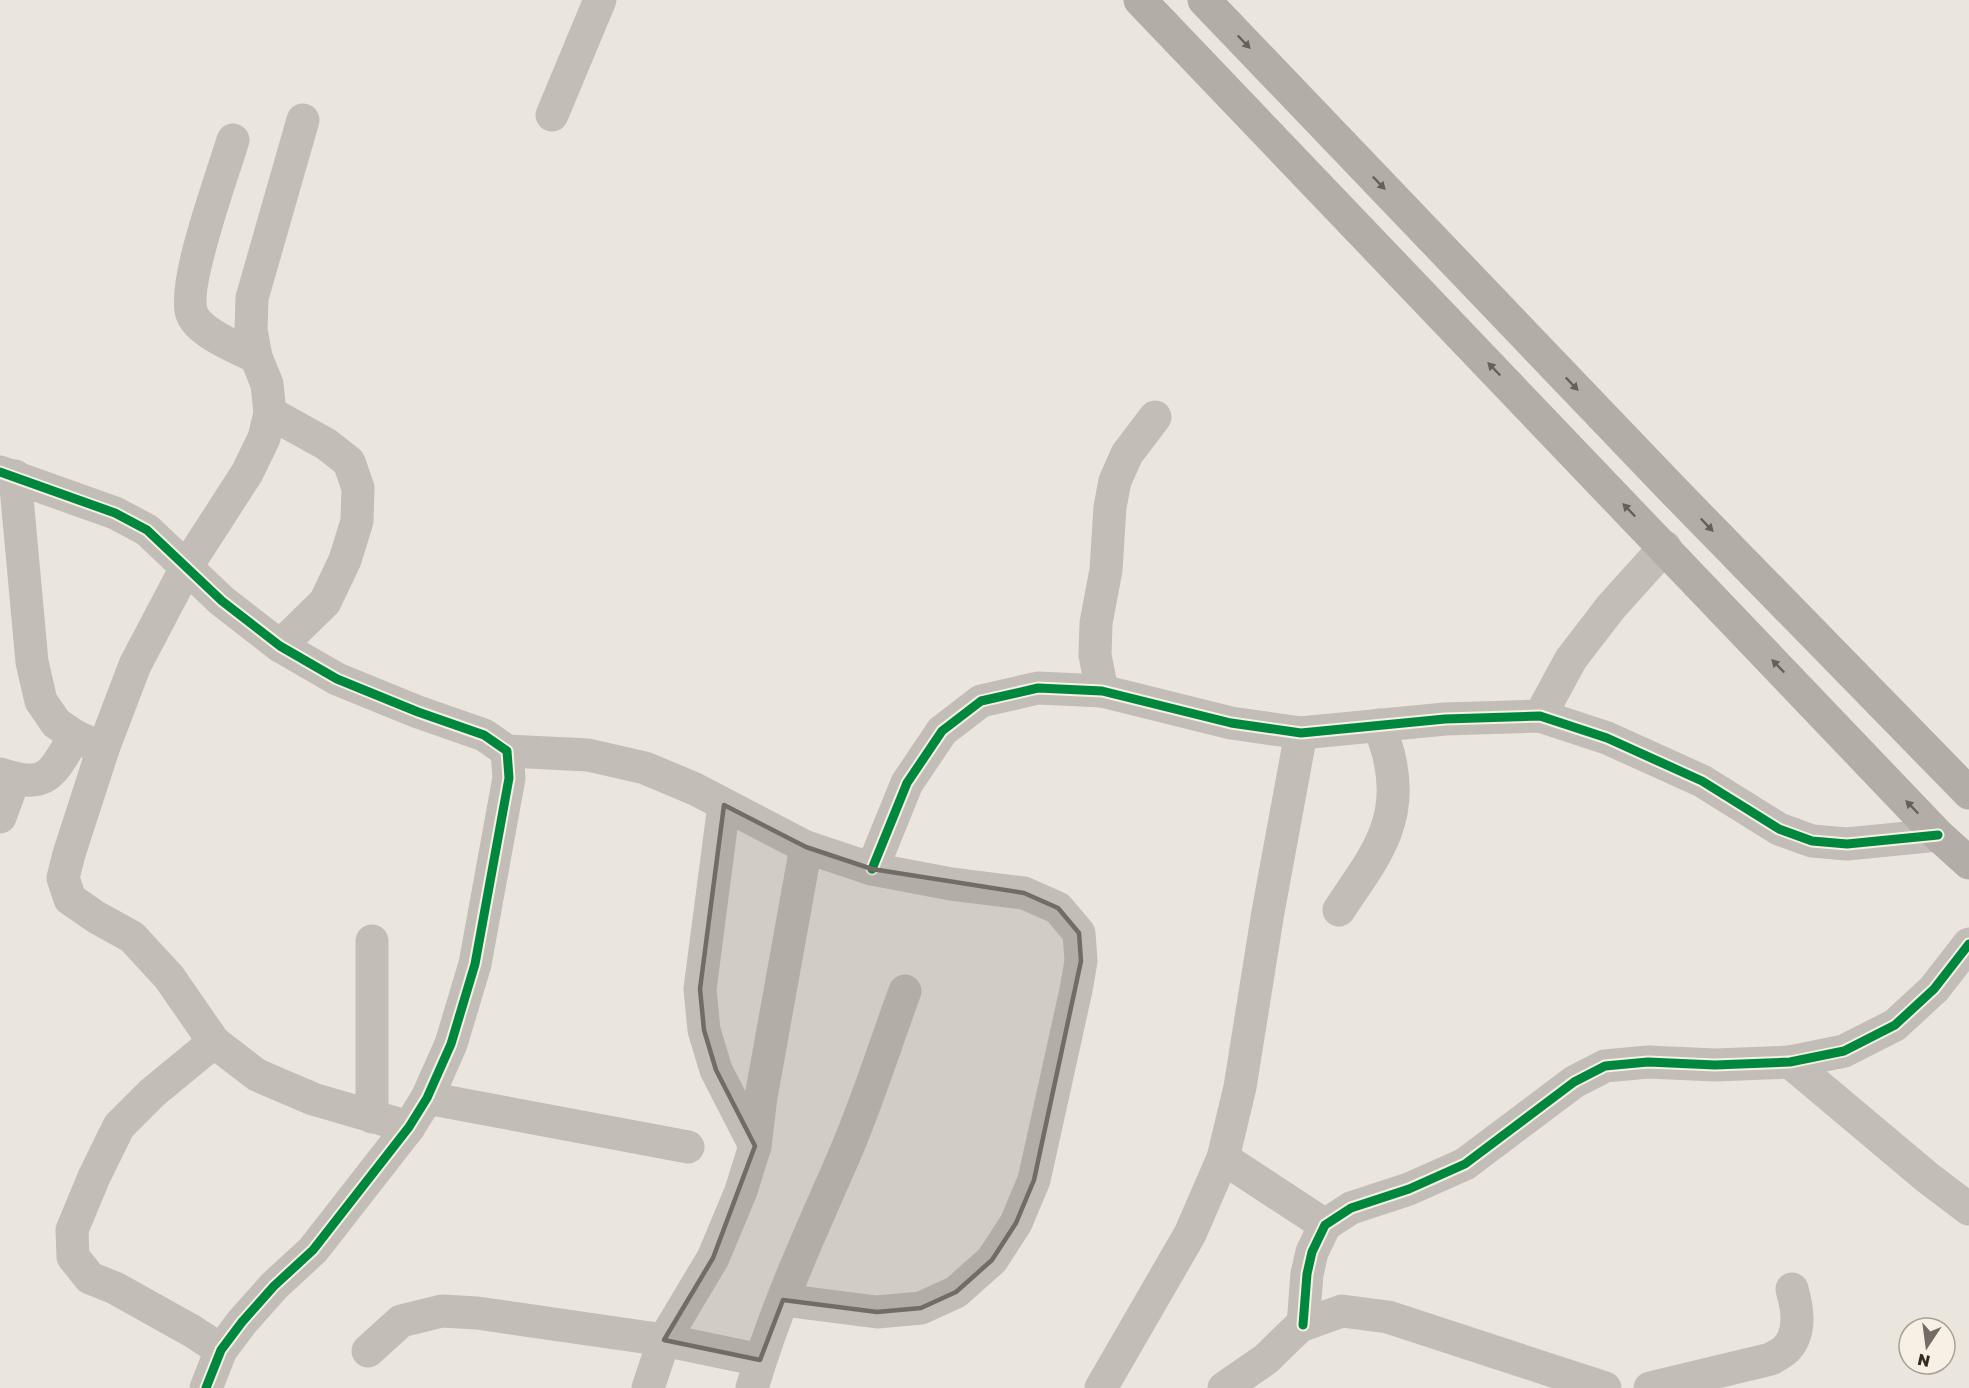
<svg xmlns="http://www.w3.org/2000/svg" width="1969" height="1388" viewBox="0 0 1969 1388" font-family="'Golos Text',sans-serif">
<rect width="100%" height="100%" fill="#eae5dd"/>
<g fill="none" stroke-linecap="round" stroke-linejoin="round">
<g stroke="#c2bdb7" stroke-width="33">
<polyline points="552,115 600,0"/>
<polyline points="303,120 252,298 251,330 256,357 267,384 270,413 264,438 247,473 187,566 135,665 103,749 69,854 63,878 70,899 96,917 132,937 169,977 214,1042 257,1075 313,1099 409,1127"/>
<path d="M233,140C223,174 181,286 192,314C199,333 238,348 256,357"/>
<polyline points="270,413 326,444 349,462 358,488 357,521 345,560 325,602 280,646"/>
<polyline points="0,472 115,513 147,530 222,601 280,646 337,679 418,712 484,735 507,751 509,778 475,964 451,1044 427,1098 409,1127 313,1250 274,1286 242,1322 221,1350 206,1388"/>
<polyline points="15,476 32,662 41,701 56,723 75,736 103,749"/>
<polyline points="1102,691 1095,655 1096,623 1106,570 1110,507 1115,481 1127,454 1155,417"/>
<polyline points="1540,716 1571,659 1611,607 1665,547"/>
<polyline points="507,751 588,755 645,768 695,789 806,847 872,869 951,884 1024,893 1058,908 1079,933 1081,961 1076,990 1034,1180 1016,1223 992,1260 956,1292 921,1308 877,1312 783,1300"/>
<path d="M0,774C49,790 51,774 75,736"/>
<polyline points="724,805 700,989 704,1030 716,1070 755,1146"/>
<polyline points="0,817 14,779"/>
<polyline points="872,869 907,783 942,731 981,701 1038,688 1102,691 1231,723 1301,733 1445,719 1540,716 1607,738 1702,781 1779,829 1812,841 1847,844 1938,835"/>
<path d="M1339,910C1371,861 1404,825 1390,761C1388,749 1383,737 1379,725"/>
<polyline points="372,941 372,1117"/>
<polyline points="214,1042 152,1093 119,1126 94,1177 72,1230 73,1257 90,1278 115,1288 192,1331 221,1350"/>
<polyline points="1790,1062 1928,1178 1969,1209"/>
<polyline points="427,1098 688,1147"/>
<polyline points="1223,1158 1325,1225"/>
<polyline points="1303,1325 1307,1274 1312,1252 1325,1225 1351,1208 1409,1189 1465,1164 1574,1082 1605,1066 1648,1062 1715,1065 1790,1062 1844,1051 1895,1025 1934,989 1969,944"/>
<polyline points="368,1351 401,1321 442,1311 477,1313 664,1340 760,1360"/>
<polyline points="648,1388 664,1340 713,1258 741,1191 755,1146 761,1097 806,847"/>
<path d="M752,1388C775,1310 809,1236 841,1163C866,1107 884,1048 905,991"/>
<polyline points="1101,1388 1190,1234 1223,1158 1240,1087 1268,912 1301,733"/>
<polyline points="1224,1388 1266,1359 1300,1326 1342,1311 1388,1317 1605,1388"/>
<path d="M1650,1388L1771,1359C1775,1356 1783,1353 1787,1348C1802,1331 1797,1307 1792,1289"/>
</g>
<g stroke="#b3ada7" stroke-width="33">
<polyline points="1140,0 1938,835 1969,863"/>
<polyline points="1204,0 1674,491 1969,793"/>
</g>
<g stroke="#f7f0e4" stroke-width="13">
<g id="cycleway">
<polyline points="0,472 115,513 147,530 222,601 280,646 337,679 418,712 484,735 507,751 509,778 475,964 451,1044 427,1098 409,1127 313,1250 274,1286 242,1322 221,1350 206,1388"/>
<polyline points="872,869 907,783 942,731 981,701 1038,688 1102,691 1231,723 1301,733 1445,719 1540,716 1607,738 1702,781 1779,829 1812,841 1847,844 1938,835"/>
<polyline points="1303,1325 1307,1274 1312,1252 1325,1225 1351,1208 1409,1189 1465,1164 1574,1082 1605,1066 1648,1062 1715,1065 1790,1062 1844,1051 1895,1025 1934,989 1969,944"/>
</g>
</g>
<use href="#cycleway" stroke="#00873e" stroke-width="9"/>
</g>
<defs><path id="oneway-solid" d="M-6-.8H1V-3.2L6.5 0L1 3.2V.8H-6Z" transform="scale(1.5)"/></defs>
<g fill="#665f5a">
<use href="#oneway-solid" transform="translate(1244 42) rotate(46)"/>
<use href="#oneway-solid" transform="translate(1379 183) rotate(46)"/>
<use href="#oneway-solid" transform="translate(1494 369) rotate(-134)"/>
<use href="#oneway-solid" transform="translate(1572 384) rotate(46)"/>
<use href="#oneway-solid" transform="translate(1629 510) rotate(-134)"/>
<use href="#oneway-solid" transform="translate(1707 525) rotate(46)"/>
<use href="#oneway-solid" transform="translate(1778 666) rotate(-134)"/>
<use href="#oneway-solid" transform="translate(1912 807) rotate(-134)"/>
</g>
<path fill="#736c66" fill-opacity="0.2" stroke="#736c66" stroke-width="4.5" stroke-linejoin="round" d="M724,805L806,847L872,869L1024,893L1058,908L1079,933L1081,961L1034,1180L1016,1223L992,1260L956,1292L921,1308L877,1312L783,1300L760,1360L664,1340L713,1258L755,1146L716,1070L704,1030L700,989Z"/>
<g transform="translate(1927 1346) rotate(193)"><circle r="28" fill="#f7f0e4" stroke="#a9a198" stroke-width="1.5"/>
<path d="M0-4.5L10 22L0 15L-10 22Z" fill="#736c66"/>
<text y="-9" font-size="16" font-weight="bold" text-anchor="middle" fill="#332b26">N</text>
</g>
</svg>
